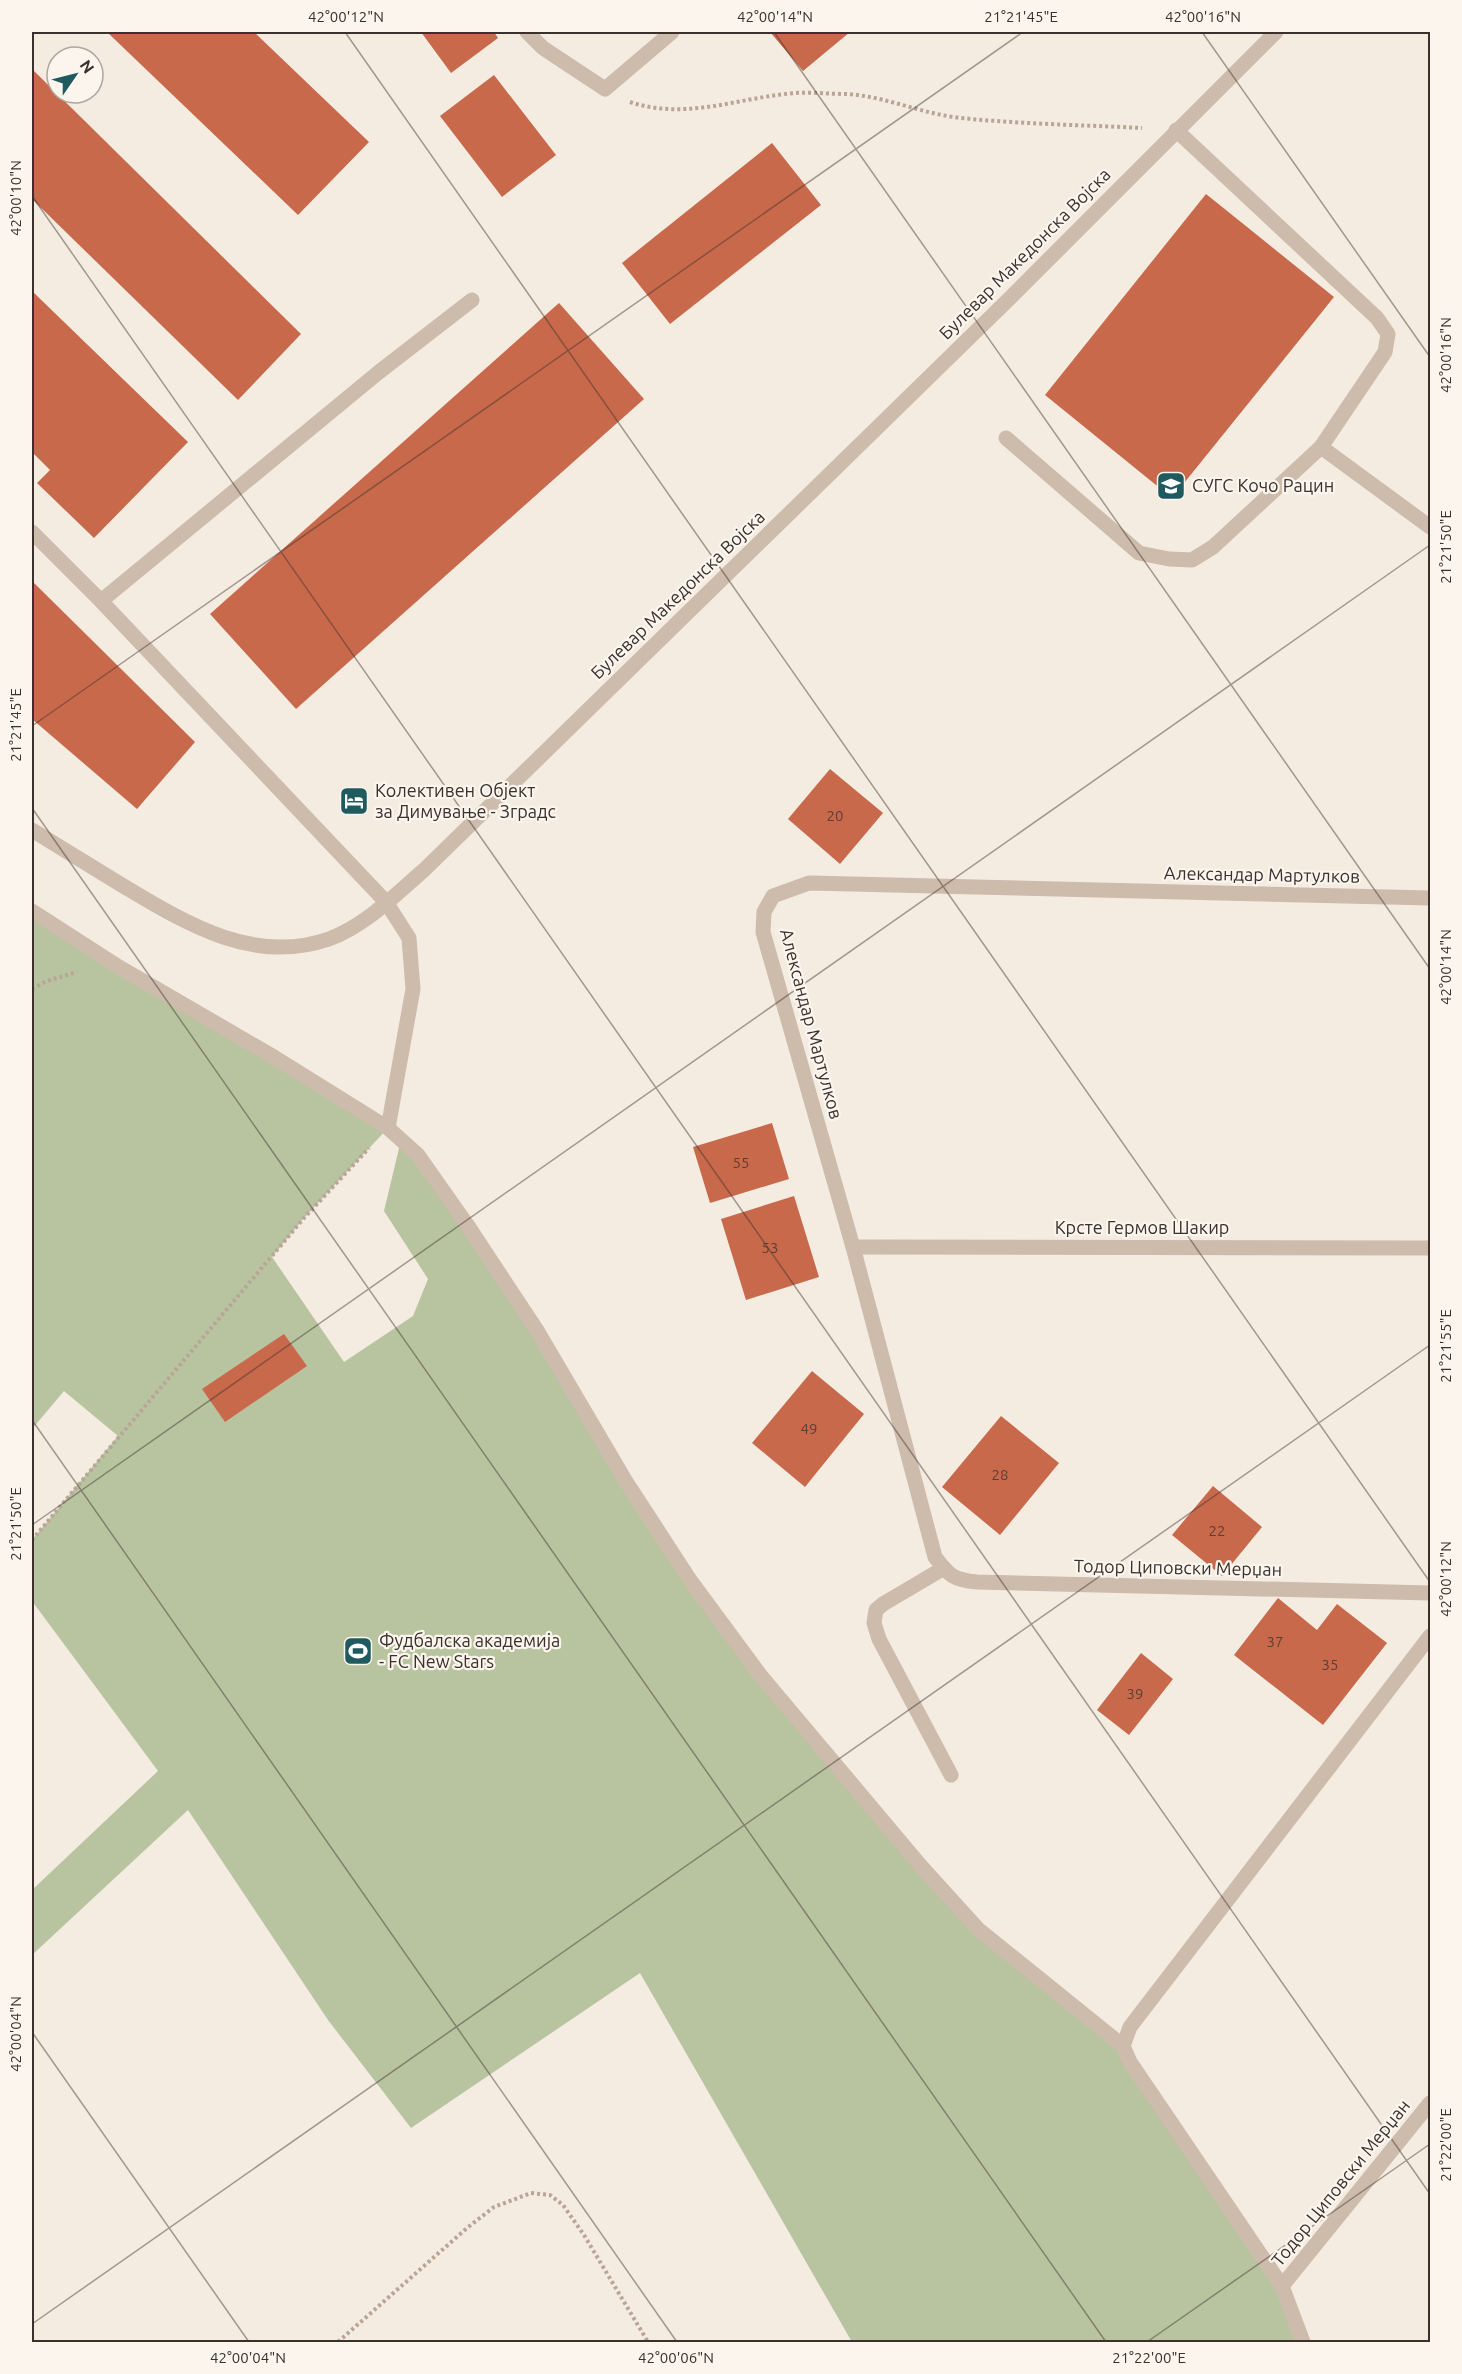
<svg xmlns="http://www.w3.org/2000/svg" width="1462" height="2374" viewBox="0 0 1462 2374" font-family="Ubuntu,sans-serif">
<rect width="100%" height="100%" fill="#f4ebe1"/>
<polygon fill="#b8c4a0" points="32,911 388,1128 304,1218 272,1257 344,1362 413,1316 428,1279 384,1211 401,1140 418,1155 690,1580 957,1907 1123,2046 1282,2286 1303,2342 852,2342 640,1973 411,2128 328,2020 188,1810 32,1955 32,1890 158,1771 32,1601 32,1540 118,1436 64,1391 32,1429"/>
<g fill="#c8694b">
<polygon points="107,32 254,32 369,142 298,215"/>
<polygon points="421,32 494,32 498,38 451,73"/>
<polygon points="770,32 850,32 803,71"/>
<polygon points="32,69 301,334 238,400 32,199"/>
<polygon points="494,75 556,155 502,197 440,116"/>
<polygon points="772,143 821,205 670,324 622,263"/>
<polygon points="1206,194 1334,297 1172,498 1045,395"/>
<polygon points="32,291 188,442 94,538 37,483 50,470 32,452"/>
<polygon points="559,303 644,399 296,709 210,614"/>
<polygon points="32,581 195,742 137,809 32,719"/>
<polygon points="830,769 883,813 840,864 788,819"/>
<polygon points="772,1123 789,1179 710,1203 693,1147"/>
<polygon points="794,1196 819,1277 746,1300 721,1219"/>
<polygon points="284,1334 307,1366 225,1422 202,1389"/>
<polygon points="812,1371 864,1414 805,1487 752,1443"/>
<polygon points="1001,1416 1059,1463 1000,1535 942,1487"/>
<polygon points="1213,1486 1262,1527 1222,1576 1172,1535"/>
<polygon points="1278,1598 1317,1630 1337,1604 1387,1643 1323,1725 1234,1655"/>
<polygon points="1141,1653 1173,1679 1129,1735 1097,1710"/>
</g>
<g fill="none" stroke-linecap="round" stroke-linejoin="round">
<g stroke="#b9a596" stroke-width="4" stroke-dasharray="3 3" stroke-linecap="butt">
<path d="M630,102C687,121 739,97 796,93C812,92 829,94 846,94C885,96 922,114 961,118C1021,124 1082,125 1142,128"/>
<polyline points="32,989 47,981 77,972"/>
<polyline points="32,1540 304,1218 369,1148"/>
<polyline points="338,2342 467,2228 494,2207 531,2193 550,2195 563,2205 584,2235 648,2342"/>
</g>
<g stroke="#cdbbac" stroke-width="15">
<polyline points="527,32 543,48 605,89 672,32"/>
<polyline points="1006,438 1139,553 1169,559 1192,560 1213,547 1321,447 1385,352 1388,334 1377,318 1176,130"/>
<polyline points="1321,447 1430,527"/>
<polyline points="32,532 101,601 386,902 409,938 413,989 388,1128"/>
<polyline points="101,601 379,372 472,300"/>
<path d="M32,830C63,849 94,868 125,887C187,924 254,965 329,939C365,926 395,895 424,870L1009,299L1276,32"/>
<path d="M1430,898L809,883L773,896L764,912L763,932L853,1247L935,1557C949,1576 954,1580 977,1582L1430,1593"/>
<polyline points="32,911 119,967 274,1057 388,1128 418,1155 468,1226 538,1332 625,1480 690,1580 761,1676 920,1865 978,1929 1123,2046 1130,2062 1282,2286 1303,2342"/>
<polyline points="853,1247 1430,1248"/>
<polyline points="944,1568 883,1604 876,1610 874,1623 879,1639 951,1775"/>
<polyline points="1123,2046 1130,2027 1430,1636"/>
<polyline points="1282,2286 1430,2103"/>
</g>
</g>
<path fill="none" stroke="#3b302b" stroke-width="1.5" stroke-opacity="0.45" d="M345,32L1430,1582M774,32L1430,969M1202,32L1430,357M32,196L1430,2194M32,726L1023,32M32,808L1106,2342M32,1420L677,2342M32,1525L1430,545M32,2032L249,2342M32,2324L1430,1345M1147,2342L1430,2144"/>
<defs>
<g id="school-square" transform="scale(1.5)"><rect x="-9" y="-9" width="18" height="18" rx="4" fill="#1f5a5e" stroke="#fbf5ee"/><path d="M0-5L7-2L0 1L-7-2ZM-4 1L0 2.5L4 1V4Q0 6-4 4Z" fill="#fff"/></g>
<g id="hotel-square" transform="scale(1.5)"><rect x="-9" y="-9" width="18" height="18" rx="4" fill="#1f5a5e" stroke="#fbf5ee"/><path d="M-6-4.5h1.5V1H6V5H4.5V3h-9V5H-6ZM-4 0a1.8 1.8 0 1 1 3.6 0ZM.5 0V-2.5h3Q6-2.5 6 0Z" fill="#fff"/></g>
<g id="stadium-square" transform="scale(1.5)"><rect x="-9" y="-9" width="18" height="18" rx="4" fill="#1f5a5e" stroke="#fbf5ee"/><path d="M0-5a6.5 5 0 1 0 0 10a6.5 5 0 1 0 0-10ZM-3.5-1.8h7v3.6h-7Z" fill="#fff"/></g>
</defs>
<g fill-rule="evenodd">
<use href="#school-square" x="1171" y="486"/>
<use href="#hotel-square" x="354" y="801"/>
<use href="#stadium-square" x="358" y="1651"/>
</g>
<g text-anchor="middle" stroke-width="4.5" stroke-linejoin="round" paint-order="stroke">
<g font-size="15" fill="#5e3e33">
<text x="835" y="821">20</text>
<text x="741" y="1168">55</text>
<text x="770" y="1253">53</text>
<text x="809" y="1434">49</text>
<text x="1000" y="1480">28</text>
<text x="1217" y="1536">22</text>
<text x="1275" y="1647">37</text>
<text x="1330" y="1670">35</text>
<text x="1135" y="1699">39</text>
</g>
<g font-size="18" fill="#3b302b" stroke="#fbf5ee">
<text transform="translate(1025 254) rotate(-45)" y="6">Булевар Македонска Војска</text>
<text transform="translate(678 595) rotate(-44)" y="6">Булевар Македонска Војска</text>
<text transform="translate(1262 875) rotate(1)" y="6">Александар Мартулков</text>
<text transform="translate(811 1024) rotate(75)" y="6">Александар Мартулков</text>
<text x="1142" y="1234">Крсте Гермов Шакир</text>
<text transform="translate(1178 1568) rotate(1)" y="6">Тодор Циповски Мерџан</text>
<text transform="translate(1341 2183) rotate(-51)" y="6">Тодор Циповски Мерџан</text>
</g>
<g font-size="18" fill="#3b302b" stroke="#fbf5ee" text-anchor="start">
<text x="1192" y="492">СУГС Кочо Рацин</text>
<text x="375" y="797">Колективен Објект<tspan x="375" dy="21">за Димување - Зградс</tspan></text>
<text x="379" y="1647">Фудбалска академија<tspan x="379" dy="21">- FC New Stars</tspan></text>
</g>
</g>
<rect width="1462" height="2374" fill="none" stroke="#fbf5ee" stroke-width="66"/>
<g transform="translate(75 75) rotate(55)"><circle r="28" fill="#fbf5ee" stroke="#aea6a0" stroke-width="1.5"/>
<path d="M0-4.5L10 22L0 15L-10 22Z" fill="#1f5a5e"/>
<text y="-9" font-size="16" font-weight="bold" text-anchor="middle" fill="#3b302b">N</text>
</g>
<rect x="33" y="33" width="1396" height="2308" fill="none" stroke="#3b302b" stroke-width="2"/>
<g font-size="15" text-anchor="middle" fill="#3b302b">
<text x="346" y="22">42°00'12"N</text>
<text x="775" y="22">42°00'14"N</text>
<text x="1021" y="22">21°21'45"E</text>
<text x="1203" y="22">42°00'16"N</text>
<text transform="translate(16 198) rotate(-90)" y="5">42°00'10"N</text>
<text transform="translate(1446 355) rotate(-90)" y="5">42°00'16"N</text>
<text transform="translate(1446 547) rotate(-90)" y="5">21°21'50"E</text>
<text transform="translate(16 725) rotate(-90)" y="5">21°21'45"E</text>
<text transform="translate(1446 967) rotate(-90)" y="5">42°00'14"N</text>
<text transform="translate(1446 1346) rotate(-90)" y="5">21°21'55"E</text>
<text transform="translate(16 1524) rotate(-90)" y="5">21°21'50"E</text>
<text transform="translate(1446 1579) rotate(-90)" y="5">42°00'12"N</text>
<text transform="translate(16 2034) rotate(-90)" y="5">42°00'04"N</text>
<text transform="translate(1446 2145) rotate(-90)" y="5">21°22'00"E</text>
<text x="248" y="2363">42°00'04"N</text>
<text x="676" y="2363">42°00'06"N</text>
<text x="1149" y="2363">21°22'00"E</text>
</g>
</svg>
